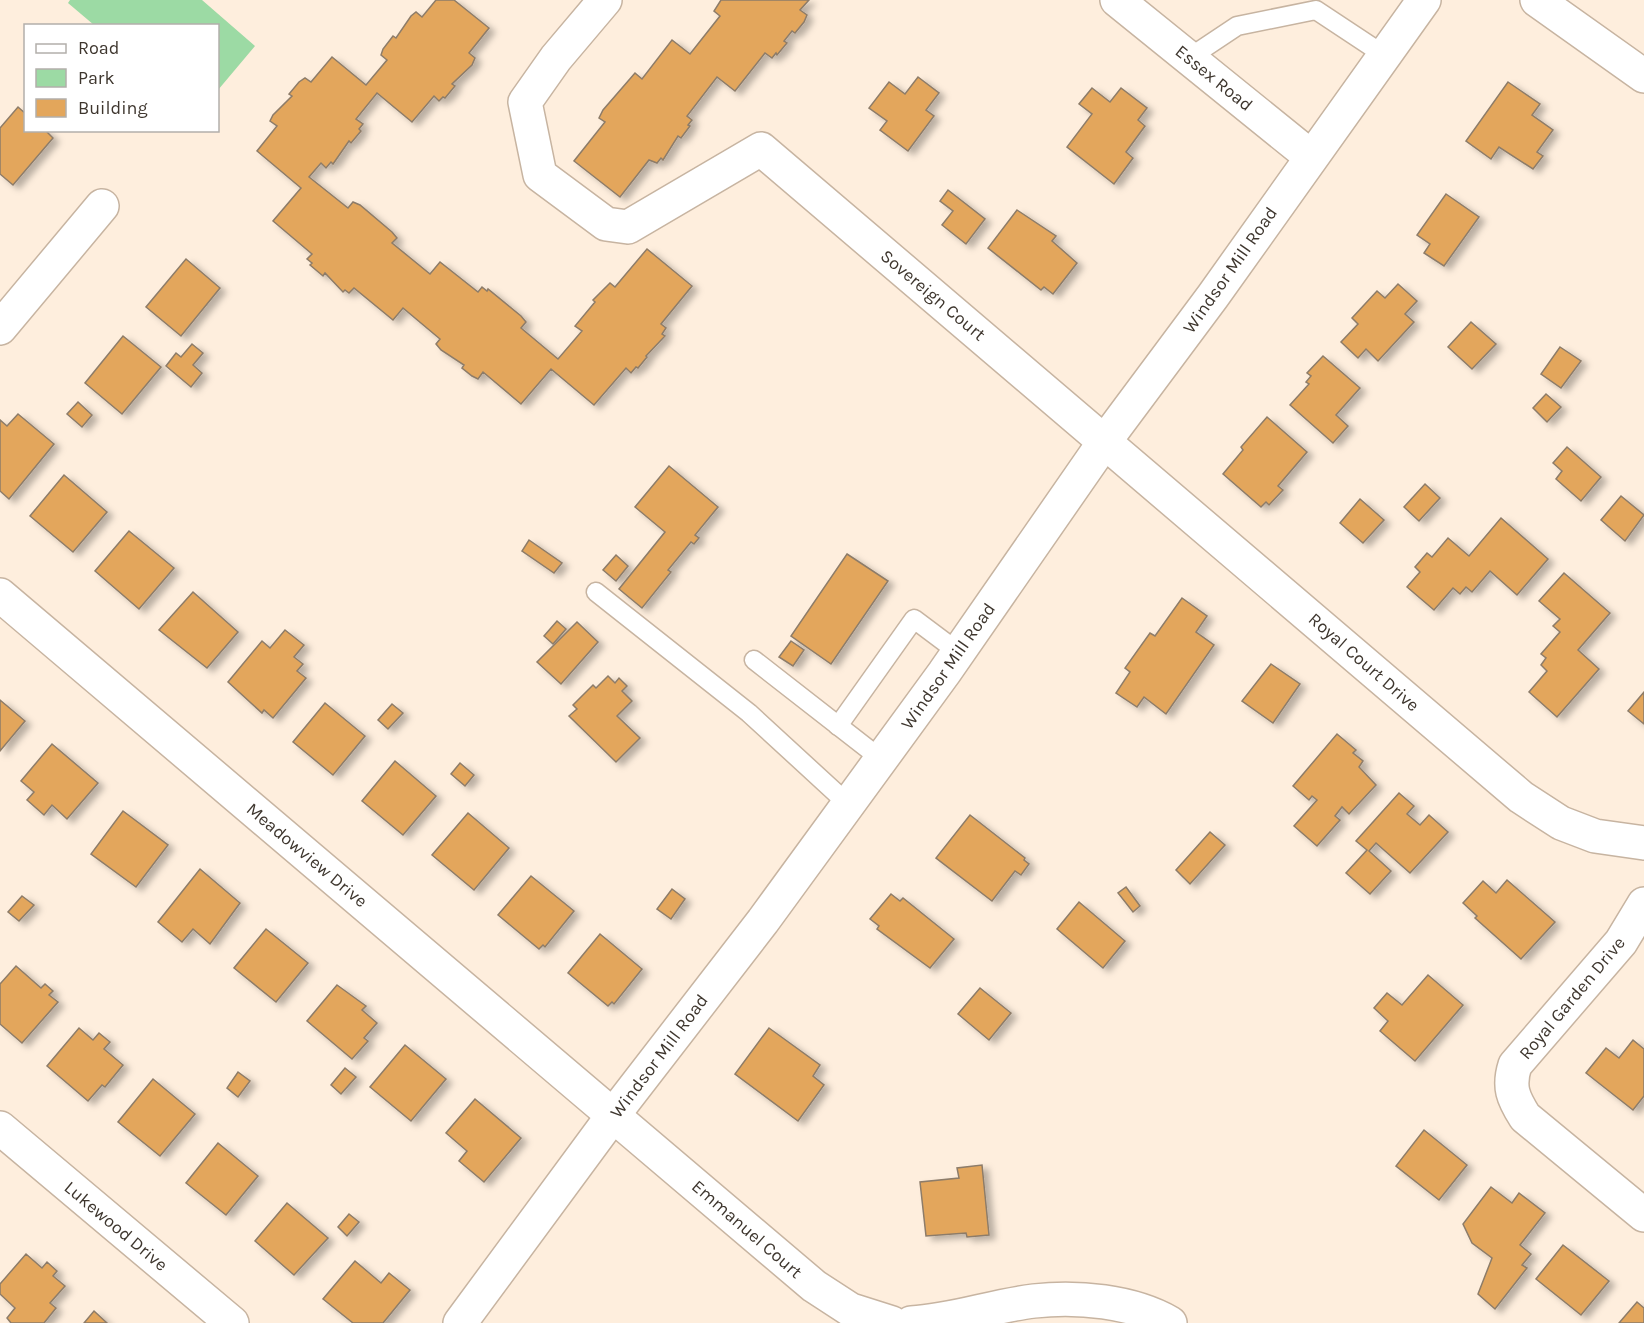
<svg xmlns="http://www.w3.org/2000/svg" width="1644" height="1323" viewBox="0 0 1644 1323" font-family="Karla,sans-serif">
<defs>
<filter id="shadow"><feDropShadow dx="6" dy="4" stdDeviation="3" flood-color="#0004"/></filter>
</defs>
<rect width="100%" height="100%" fill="#feeedd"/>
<polygon fill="#9cdaa4" points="70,0 202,0 255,46 218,90 218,26 94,25 68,3"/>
<g fill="#e3a65b" stroke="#8d7c69" stroke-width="1.5" filter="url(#shadow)">
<polygon points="436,0 454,0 489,28 469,53 475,58 472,65 452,84 455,86 445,98 443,97 439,101 434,96 412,122 377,93 356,119 363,124 359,129 361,131 351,143 349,141 333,164 331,162 326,168 321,163 309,177 348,208 353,202 360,205 392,232 397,238 392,243 430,274 440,262 478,292 482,287 487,291 488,289 521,316 526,322 521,328 558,359 582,331 575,326 595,302 593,300 610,283 615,287 647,249 692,286 661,324 666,328 662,334 665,336 646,356 647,357 638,368 636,367 631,373 626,368 594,405 551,369 521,404 483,372 478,379 472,376 462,368 464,365 441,350 436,344 440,339 403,308 393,320 354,288 349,293 345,290 343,292 325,273 323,276 310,265 312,263 307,259 312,254 273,221 301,188 257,151 277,126 270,121 273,115 292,96 289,94 299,82 305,78 311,82 332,57 366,85 387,60 381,55 383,49 393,36 396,38 411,16 416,12 422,17"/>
<polygon points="721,0 809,0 800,10 807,15 804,22 795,33 792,31 784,41 787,43 777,55 776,53 772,58 765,53 735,91 717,77 687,116 692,120 688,125 690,126 681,138 678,136 663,160 661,158 657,163 649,160 620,197 574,161 605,122 599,118 603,110 635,73 642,79 672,40 690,54 720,16 714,11"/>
<polygon points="918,77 939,93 926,110 934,116 908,151 880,130 887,121 869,108 889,82 905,94"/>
<polygon points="1508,82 1540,104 1532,115 1553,130 1537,152 1543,156 1533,169 1499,147 1491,159 1466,141"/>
<polygon points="1092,88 1110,102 1121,88 1147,108 1138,120 1145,126 1126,152 1133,158 1114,184 1067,147 1092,114 1079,104"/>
<polygon points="18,107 26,114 26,130 45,130 53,138 13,185 0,174 0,128"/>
<polygon points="948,190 985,219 966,244 942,225 953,211 940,201"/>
<polygon points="1446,194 1479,217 1444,266 1424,253 1430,244 1417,235"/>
<polygon points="1017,210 1056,236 1052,241 1077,263 1053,294 1044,287 1041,290 988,248"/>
<polygon points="186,259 220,288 181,336 146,307"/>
<polygon points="1398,284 1417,301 1405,314 1414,322 1378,361 1366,349 1358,358 1341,342 1358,324 1352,318 1377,291 1385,298"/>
<polygon points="1471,322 1496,344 1472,369 1448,347"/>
<polygon points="123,336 161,367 122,414 85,383"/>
<polygon points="192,344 203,353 193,365 202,373 191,387 166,366 176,353 181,357"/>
<polygon points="1560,347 1581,361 1561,388 1541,374"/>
<polygon points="1323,356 1360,388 1336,415 1348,426 1333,443 1290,405 1309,384 1306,382 1311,376 1307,373"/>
<polygon points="1546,394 1561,407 1547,422 1533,408"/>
<polygon points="78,402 92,415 82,427 67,414"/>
<polygon points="18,414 54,444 9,499 0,491 0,420 7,426"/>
<polygon points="1267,417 1307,452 1278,486 1283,490 1269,505 1266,502 1261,507 1223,474 1243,450 1241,447"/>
<polygon points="1567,447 1601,477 1581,501 1556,479 1562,471 1553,463"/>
<polygon points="669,466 718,507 695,535 699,538 694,544 691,542 668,570 671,572 642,608 619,589 665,532 635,507"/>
<polygon points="64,475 107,512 73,552 30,516"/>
<polygon points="1425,484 1440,498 1419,521 1404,507"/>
<polygon points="1621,496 1644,515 1625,541 1601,520"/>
<polygon points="1360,499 1384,520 1363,543 1340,523"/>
<polygon points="1501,518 1548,559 1517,595 1490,571 1472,592 1466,587 1460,594 1453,588 1434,610 1407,587 1420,572 1415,567 1427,553 1432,557 1448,538 1469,556"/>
<polygon points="129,531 174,568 139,609 95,571"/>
<polygon points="529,540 562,563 554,573 522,551"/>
<polygon points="847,554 888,581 831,664 791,636"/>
<polygon points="616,555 628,566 616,581 603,570"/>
<polygon points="1564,573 1610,613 1578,650 1599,669 1557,717 1529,692 1547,671 1541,665 1546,658 1541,654 1560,632 1553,626 1560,619 1539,601"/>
<polygon points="193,592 238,632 207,668 159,630"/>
<polygon points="1182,598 1207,616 1196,632 1214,645 1166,714 1144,697 1137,707 1116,693 1130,672 1125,668 1150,633 1155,636"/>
<polygon points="557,621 566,629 553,644 544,636"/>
<polygon points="577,622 598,642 561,684 537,662"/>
<polygon points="285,630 304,645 294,657 303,664 297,671 306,678 273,718 264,710 262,713 228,682 262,641 270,648"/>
<polygon points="791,641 804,650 793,666 779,657"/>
<polygon points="1271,664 1300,684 1273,723 1242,701"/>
<polygon points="608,676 615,683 619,678 627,686 622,691 632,701 617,716 640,738 616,762 569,716 577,709 573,705 593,685 596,688"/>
<polygon points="1644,692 1644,724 1628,711"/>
<polygon points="0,700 25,721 0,751"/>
<polygon points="325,703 365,736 333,775 293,742"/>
<polygon points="392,704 403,713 388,729 378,720"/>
<polygon points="1337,734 1356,750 1353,753 1363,761 1359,767 1376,785 1349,814 1342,807 1335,816 1340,820 1317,846 1294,826 1317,800 1312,796 1309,800 1293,786"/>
<polygon points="52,744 98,783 67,819 52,805 44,815 27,800 34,792 21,781"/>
<polygon points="395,761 436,796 403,835 362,801"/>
<polygon points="460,763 474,775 465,786 451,774"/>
<polygon points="1399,793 1414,806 1407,814 1420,825 1429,815 1448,832 1410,873 1376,843 1369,851 1391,871 1370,894 1346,873 1367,850 1356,841"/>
<polygon points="123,811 168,845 136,887 91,854"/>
<polygon points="468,813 509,848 474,890 432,855"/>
<polygon points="970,815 1025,858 1024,860 1029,864 1021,875 1015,871 992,901 936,858"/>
<polygon points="1210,832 1225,845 1190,884 1176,870"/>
<polygon points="200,869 240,903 210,944 193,929 182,942 158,922"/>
<polygon points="531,876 574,911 545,947 543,945 539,949 498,915"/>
<polygon points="1507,880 1555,922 1521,959 1475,918 1477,916 1463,903 1483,881 1496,893"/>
<polygon points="1126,887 1140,906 1133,912 1118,893"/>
<polygon points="672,889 685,899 671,919 657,909"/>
<polygon points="891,894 900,901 903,898 954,939 930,968 877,929 879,926 870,919"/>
<polygon points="22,896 34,905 19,921 8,912"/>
<polygon points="1079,902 1125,941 1103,968 1057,929"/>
<polygon points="266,929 308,963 276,1002 234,968"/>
<polygon points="600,934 642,969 614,1004 612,1002 608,1006 568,973"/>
<polygon points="16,966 41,988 45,984 53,991 49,995 58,1002 22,1043 0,1024 0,984"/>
<polygon points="1428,975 1463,1005 1415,1061 1380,1031 1388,1021 1374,1008 1387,993 1402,1005"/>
<polygon points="337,985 366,1006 362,1010 377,1023 364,1038 368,1041 352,1059 307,1021"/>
<polygon points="980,988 1011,1013 989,1040 958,1014"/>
<polygon points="79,1028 93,1040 99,1033 110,1042 104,1049 123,1065 105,1087 102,1085 88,1101 47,1066"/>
<polygon points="769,1028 820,1065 813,1076 824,1085 798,1121 735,1074"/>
<polygon points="1633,1040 1644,1049 1644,1096 1633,1110 1586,1073 1606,1048 1619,1058"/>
<polygon points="405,1045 446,1079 411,1121 370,1087"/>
<polygon points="345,1068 356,1077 341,1094 331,1085"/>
<polygon points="238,1072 250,1081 238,1097 227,1088"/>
<polygon points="153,1079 195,1114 160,1156 118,1122"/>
<polygon points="475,1099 521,1138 484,1182 459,1161 467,1151 446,1133"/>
<polygon points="1424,1130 1467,1165 1439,1200 1396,1166"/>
<polygon points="218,1143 258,1176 226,1215 186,1183"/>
<polygon points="982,1165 989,1235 967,1237 966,1233 926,1236 920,1182 959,1178 957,1168"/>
<polygon points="1491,1187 1512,1203 1519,1193 1545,1213 1520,1245 1531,1254 1522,1265 1527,1268 1495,1309 1478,1294 1492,1258 1472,1243 1463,1224"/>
<polygon points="287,1203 328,1238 294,1275 255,1241"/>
<polygon points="349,1214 359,1222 347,1236 338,1227"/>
<polygon points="1563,1245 1609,1281 1581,1315 1536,1279"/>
<polygon points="26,1254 42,1268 47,1262 57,1271 53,1276 65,1286 50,1303 56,1308 44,1323 11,1323 7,1318 15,1308 0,1294 0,1284"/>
<polygon points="355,1261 381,1283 389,1273 410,1290 383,1323 353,1323 323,1299"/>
<polygon points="1637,1302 1644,1308 1644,1323 1619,1323"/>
<polygon points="94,1311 107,1323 84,1323"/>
</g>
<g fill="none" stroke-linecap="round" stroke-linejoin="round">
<g stroke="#c7b4a1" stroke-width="21">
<g id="service">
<polyline points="1189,58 1237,26 1316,10 1384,55"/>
<polyline points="596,592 749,713 848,804"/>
<polyline points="754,660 881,759"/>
<polyline points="838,726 914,619 958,652"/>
</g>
</g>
<g stroke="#c7b4a1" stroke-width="36">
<g id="minor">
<polyline points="605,0 556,58 525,102 540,175 606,224 628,227 761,149 1521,797 1561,823 1595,836 1644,843"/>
<polyline points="1537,0 1644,76"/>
<polyline points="0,328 102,206"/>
<polyline points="0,595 814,1286 851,1310 892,1323"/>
<path d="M1644,904L1621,942L1515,1065C1508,1087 1513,1098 1525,1117L1644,1215"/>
<polyline points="0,1128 232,1323"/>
<path d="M911,1323C953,1321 992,1306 1034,1301C1077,1296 1132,1301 1170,1323"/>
</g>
</g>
<g stroke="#c7b4a1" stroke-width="36">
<polyline id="tertiary" points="1117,0 1310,156"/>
</g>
<g stroke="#c7b4a1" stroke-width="36">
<polyline id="secondary" points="460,1323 614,1114 763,921 944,673 1105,441 1213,296 1424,0"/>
</g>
<use href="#service" stroke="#fff" stroke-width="18"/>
<use href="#minor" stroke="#fff" stroke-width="33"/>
<use href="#tertiary" stroke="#fff" stroke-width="33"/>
<use href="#secondary" stroke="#fff" stroke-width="33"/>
</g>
<g text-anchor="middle" stroke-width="4.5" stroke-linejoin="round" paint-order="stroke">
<g font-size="18" fill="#3e362e" stroke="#fff">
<text transform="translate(1214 78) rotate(39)" y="6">Essex Road</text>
<text transform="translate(1230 270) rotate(-55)" y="6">Windsor Mill Road</text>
<text transform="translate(933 295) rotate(40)" y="6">Sovereign Court</text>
<text transform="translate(1364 662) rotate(41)" y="6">Royal Court Drive</text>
<text transform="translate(948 666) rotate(-55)" y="6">Windsor Mill Road</text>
<text transform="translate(307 855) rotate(40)" y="6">Meadowview Drive</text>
<text transform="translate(1572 998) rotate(-50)" y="6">Royal Garden Drive</text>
<text transform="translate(659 1056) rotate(-53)" y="6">Windsor Mill Road</text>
<text transform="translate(116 1226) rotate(40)" y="6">Lukewood Drive</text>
<text transform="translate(747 1229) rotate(41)" y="6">Emmanuel Court</text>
</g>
</g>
<rect x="24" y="24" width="195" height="108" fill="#ffffff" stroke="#b2afab" stroke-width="1.5"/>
<rect x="36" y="44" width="30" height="9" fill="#ffffff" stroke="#b2afab" stroke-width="1.5"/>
<text x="78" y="54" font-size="18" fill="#3e362e">Road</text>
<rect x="36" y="69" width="30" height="18" fill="#9cdaa4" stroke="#b2afab" stroke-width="1.5"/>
<text x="78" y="84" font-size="18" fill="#3e362e">Park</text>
<rect x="36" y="99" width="30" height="18" fill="#e3a65b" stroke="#b2afab" stroke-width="1.5"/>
<text x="78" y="114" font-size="18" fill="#3e362e">Building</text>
</svg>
